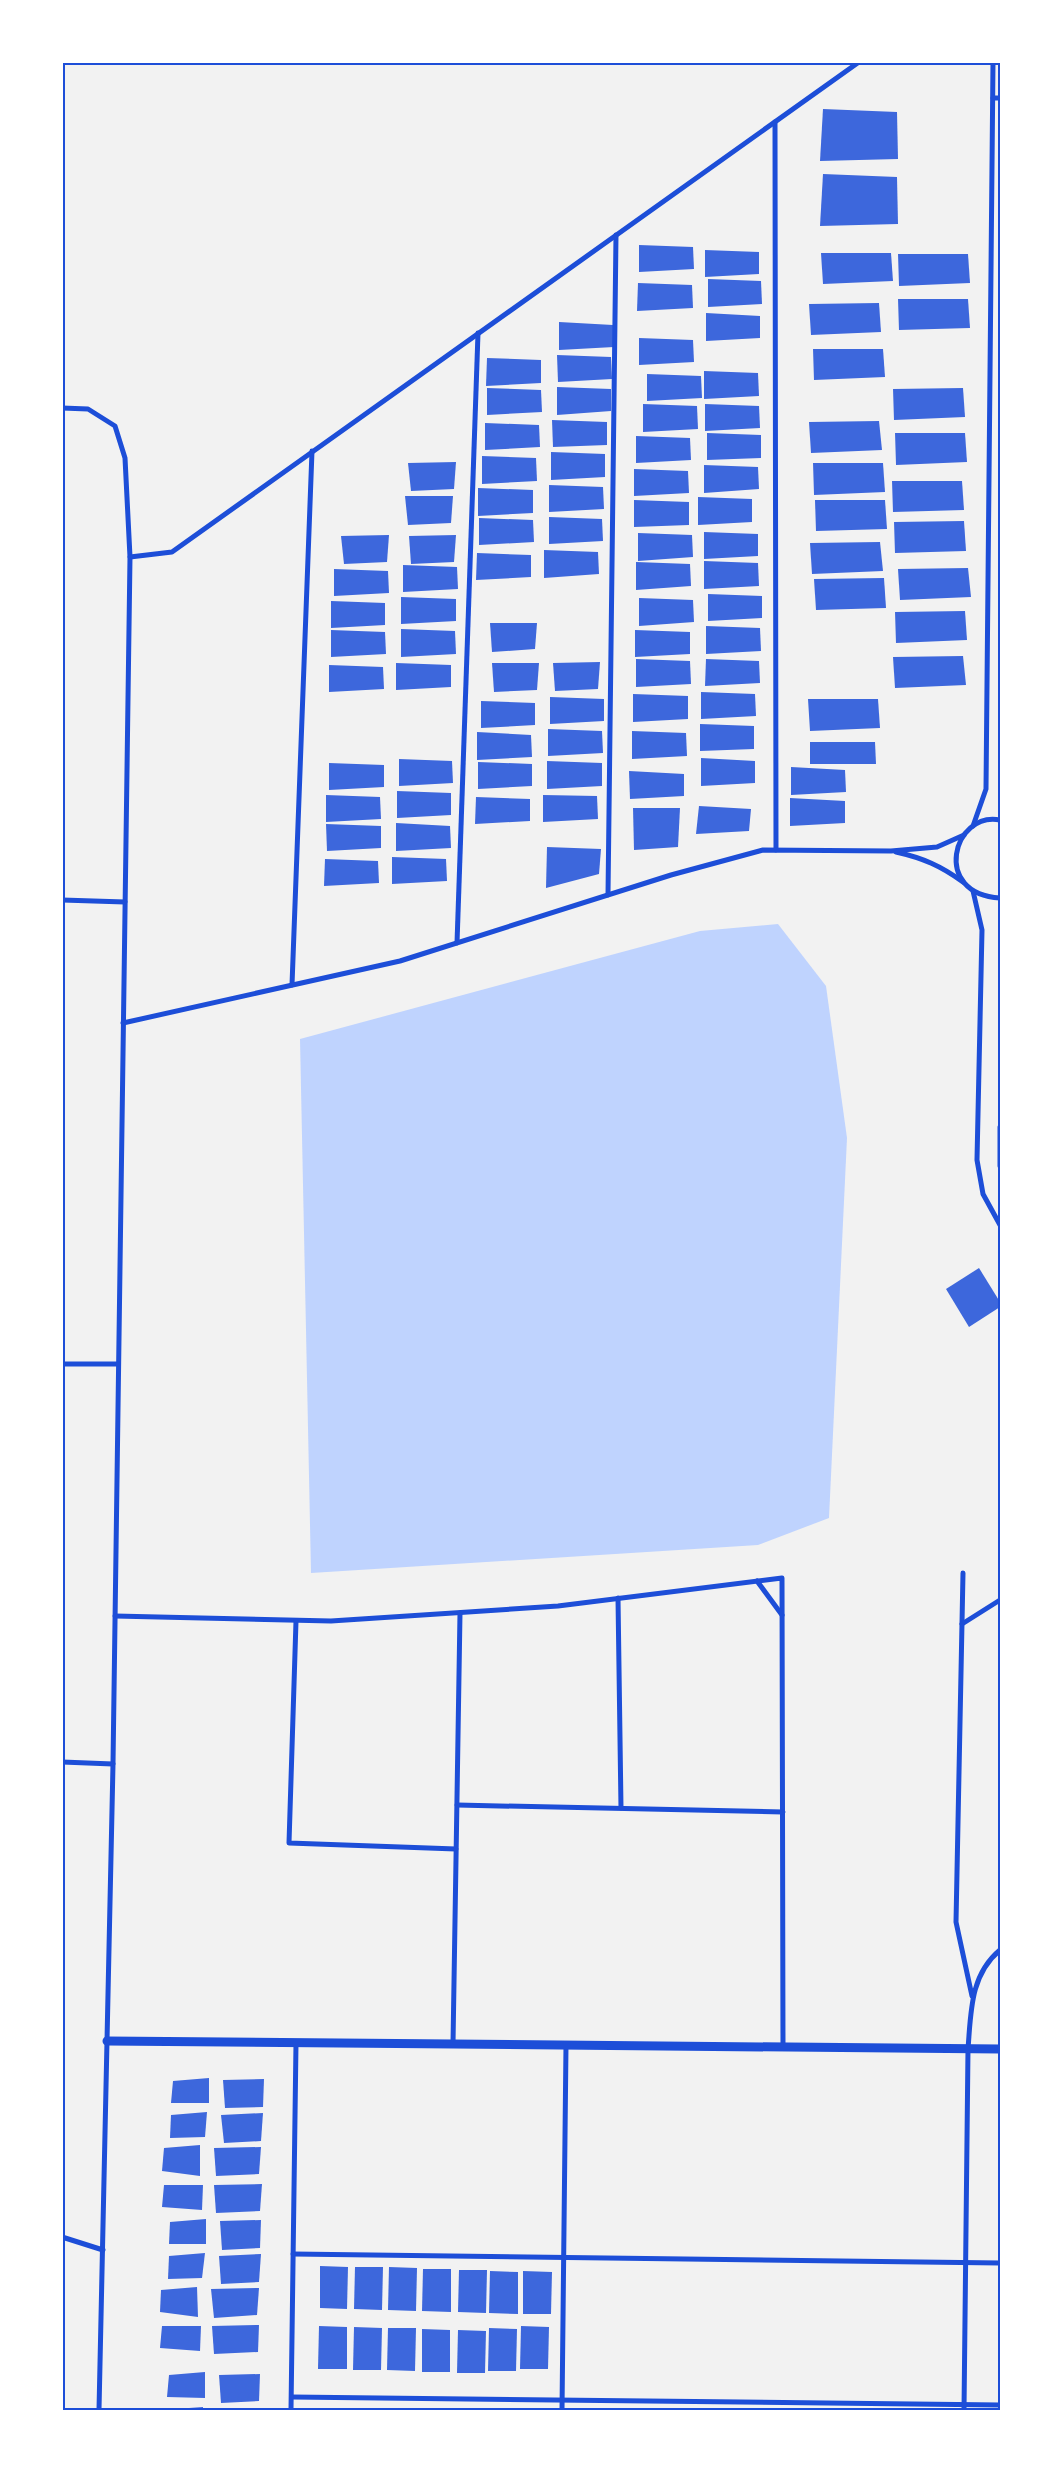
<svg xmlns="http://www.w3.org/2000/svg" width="1063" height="2473" viewBox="0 0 1063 2473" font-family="Lora,serif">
<rect width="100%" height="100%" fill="#f2f2f2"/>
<polygon fill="#bfd3fe" points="778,924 826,986 847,1138 829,1518 758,1545 311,1573 300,1039 700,931"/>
<g fill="#3d67dc">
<polygon points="823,109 897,112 898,159 820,161"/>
<polygon points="823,174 897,177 898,224 820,226"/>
<polygon points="639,245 693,247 694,269 639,272"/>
<polygon points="705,250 759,252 759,274 705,277"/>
<polygon points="821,253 891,253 893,281 823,284"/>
<polygon points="898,254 968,254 970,283 899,286"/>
<polygon points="708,279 761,281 762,304 708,307"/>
<polygon points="638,283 692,285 693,308 637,311"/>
<polygon points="898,299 968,299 970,328 899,330"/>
<polygon points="879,303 881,332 811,335 809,304"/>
<polygon points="706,313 760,316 760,338 706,341"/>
<polygon points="559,322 613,325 614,347 559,350"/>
<polygon points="639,338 693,340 694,362 639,365"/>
<polygon points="813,349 883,349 885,377 814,380"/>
<polygon points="557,355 611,357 612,379 558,382"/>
<polygon points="487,358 541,360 541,383 486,386"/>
<polygon points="704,371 758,373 759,396 704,399"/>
<polygon points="647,374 701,376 702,398 647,401"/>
<polygon points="557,387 611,389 611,411 557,415"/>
<polygon points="487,388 541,390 542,412 487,415"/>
<polygon points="963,388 965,417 894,420 893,389"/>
<polygon points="643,404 697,406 698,429 643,432"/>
<polygon points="705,404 759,406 760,428 705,431"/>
<polygon points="552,420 607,422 607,445 553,447"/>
<polygon points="879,421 882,450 811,453 809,422"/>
<polygon points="485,423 539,425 540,447 485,450"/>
<polygon points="707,433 761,435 761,458 707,460"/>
<polygon points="895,433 965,433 967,462 896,465"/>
<polygon points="636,436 690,438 691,460 636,463"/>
<polygon points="551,452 605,454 605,477 551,480"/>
<polygon points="482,456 536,458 537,481 482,484"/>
<polygon points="456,462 454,489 411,491 408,463"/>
<polygon points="813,463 883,463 885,492 814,495"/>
<polygon points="704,465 758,467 759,489 704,493"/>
<polygon points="634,469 688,471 689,493 634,496"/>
<polygon points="892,481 962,481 964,510 893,512"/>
<polygon points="549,485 603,487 604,509 549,512"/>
<polygon points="478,488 533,490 533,513 478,516"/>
<polygon points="405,496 453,496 451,523 408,525"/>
<polygon points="698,497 752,499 752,522 698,525"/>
<polygon points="634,500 689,502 689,525 634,527"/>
<polygon points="815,500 885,500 887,529 816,531"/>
<polygon points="549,517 602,519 603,541 549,544"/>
<polygon points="479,518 533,520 534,542 479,545"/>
<polygon points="964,521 966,551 895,553 894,522"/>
<polygon points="704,532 758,534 758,556 704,559"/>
<polygon points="638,533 692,535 693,557 638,561"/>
<polygon points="389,535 387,562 344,564 341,536"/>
<polygon points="456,535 454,562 411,564 409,536"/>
<polygon points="880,542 883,571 812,574 810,543"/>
<polygon points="544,550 598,552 599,574 544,578"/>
<polygon points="477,553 531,555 531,577 476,580"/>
<polygon points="704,561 758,563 759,586 704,589"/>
<polygon points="636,562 690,564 691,586 636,590"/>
<polygon points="403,565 457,567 458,589 403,592"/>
<polygon points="968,568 971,597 900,600 898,569"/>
<polygon points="334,569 388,571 389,593 334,596"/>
<polygon points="884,578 886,608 816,610 814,579"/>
<polygon points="708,594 762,596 762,618 708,621"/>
<polygon points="401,597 456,599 456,621 401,624"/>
<polygon points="639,598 693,600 694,622 639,626"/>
<polygon points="331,601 385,603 385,625 331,628"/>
<polygon points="965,611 967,640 896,643 895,612"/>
<polygon points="490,623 537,623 535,649 492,652"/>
<polygon points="706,626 760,628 761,651 706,654"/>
<polygon points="401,629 455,631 456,654 401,657"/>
<polygon points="331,630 385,632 386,654 331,657"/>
<polygon points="635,630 690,632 690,654 635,657"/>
<polygon points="963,656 966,685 895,688 893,657"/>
<polygon points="636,659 690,661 691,684 636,687"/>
<polygon points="706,659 759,661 760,683 705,686"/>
<polygon points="600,662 598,689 555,691 553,663"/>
<polygon points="396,663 451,665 451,687 396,690"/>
<polygon points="492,663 539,663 537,690 494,692"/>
<polygon points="329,665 383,667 384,689 329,692"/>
<polygon points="701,692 755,694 756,716 701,719"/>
<polygon points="633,694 688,696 688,719 633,722"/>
<polygon points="550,697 604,699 604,721 550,724"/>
<polygon points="808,699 878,699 880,728 810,731"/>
<polygon points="481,701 535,703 535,725 481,728"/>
<polygon points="700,724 754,726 754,749 700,751"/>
<polygon points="548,729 602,731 603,753 548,756"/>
<polygon points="632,731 686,733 687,756 632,759"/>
<polygon points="477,732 531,735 532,757 477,760"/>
<polygon points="810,742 875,742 876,764 810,764"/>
<polygon points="701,758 755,761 755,783 701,786"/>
<polygon points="399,759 452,761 453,783 399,786"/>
<polygon points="547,761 602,763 602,786 547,789"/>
<polygon points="478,762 532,764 532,786 478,789"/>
<polygon points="329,763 384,765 384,787 329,790"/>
<polygon points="791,767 845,770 846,792 791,795"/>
<polygon points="629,771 684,774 684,796 630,799"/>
<polygon points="397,791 451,793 451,815 397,818"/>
<polygon points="326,795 380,797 381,819 326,822"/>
<polygon points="543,795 597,796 598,819 543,822"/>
<polygon points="476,797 530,799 530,821 475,824"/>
<polygon points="790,798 845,801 845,823 790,826"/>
<polygon points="699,806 751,809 749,831 696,834"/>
<polygon points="633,808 680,808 678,847 634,850"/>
<polygon points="396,823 450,826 451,848 396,851"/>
<polygon points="326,824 381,826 381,848 327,851"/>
<polygon points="547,847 601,849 599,874 546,888"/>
<polygon points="392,857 446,859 447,881 392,884"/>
<polygon points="325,859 378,861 379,883 324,886"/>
<polygon points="979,1268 1000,1302 1000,1307 969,1327 946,1289"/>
<polygon points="209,2078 209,2103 171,2103 173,2081"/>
<polygon points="264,2079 263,2107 225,2108 223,2080"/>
<polygon points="207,2112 205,2137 170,2138 171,2115"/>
<polygon points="263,2113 261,2141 224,2143 221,2115"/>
<polygon points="200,2145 200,2176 162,2171 164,2148"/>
<polygon points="261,2147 259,2174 216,2176 214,2148"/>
<polygon points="262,2184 260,2211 216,2213 214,2185"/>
<polygon points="164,2185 203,2185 202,2210 162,2207"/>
<polygon points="206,2219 206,2244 169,2244 170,2222"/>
<polygon points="261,2220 260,2248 222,2250 220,2221"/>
<polygon points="205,2253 202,2278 168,2279 169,2256"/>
<polygon points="261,2254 259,2282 221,2284 219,2256"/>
<polygon points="320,2266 348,2267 347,2309 320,2308"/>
<polygon points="355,2267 383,2267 382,2310 354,2309"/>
<polygon points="389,2267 417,2268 416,2311 388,2310"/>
<polygon points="423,2269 451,2269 451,2312 422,2311"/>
<polygon points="459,2270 487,2270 486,2313 458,2312"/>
<polygon points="490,2271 518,2272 518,2314 489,2313"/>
<polygon points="523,2271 552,2272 551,2314 523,2314"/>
<polygon points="197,2287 198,2317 160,2312 161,2290"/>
<polygon points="259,2288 257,2315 214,2318 211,2289"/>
<polygon points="259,2325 258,2352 214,2354 212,2326"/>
<polygon points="162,2326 201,2326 200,2351 160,2348"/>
<polygon points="319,2326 347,2327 347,2369 318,2369"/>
<polygon points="521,2326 549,2327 548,2369 520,2369"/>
<polygon points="354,2327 382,2328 381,2370 353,2370"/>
<polygon points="388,2328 416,2328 415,2371 387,2370"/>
<polygon points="489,2328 517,2329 516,2371 488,2371"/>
<polygon points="422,2329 450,2330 450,2372 422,2372"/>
<polygon points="458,2330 486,2331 485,2373 457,2373"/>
<polygon points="205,2372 205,2398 167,2397 169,2375"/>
<polygon points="260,2374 259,2401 221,2403 219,2375"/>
<polygon points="203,2407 203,2410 175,2410 175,2409"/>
<polygon points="259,2408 259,2410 231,2410 231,2409"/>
</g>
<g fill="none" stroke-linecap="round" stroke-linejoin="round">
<g stroke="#1d4ed8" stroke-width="5">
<polyline points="993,98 1000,98"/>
<polyline points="775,122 776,850"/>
<polyline points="62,408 88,409 115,426 125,458 130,557 113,1764 99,2410"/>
<polyline points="130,557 172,552 859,62"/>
<path d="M1000,820C953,811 931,894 1000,898"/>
<polyline points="973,826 986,789 993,62"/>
<path d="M896,852C923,858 941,866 963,882"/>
<polyline points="973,891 982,930 977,1160 983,1194 1000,1225"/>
<polyline points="608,895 616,235"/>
<polyline points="62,900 125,902"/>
<polyline points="457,943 478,333"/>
<polyline points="292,985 312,451"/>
<polyline points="123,1023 400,961 671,875 763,850 891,851 937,847 964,835"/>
<polyline points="1000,1127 1000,1166"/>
<polyline points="62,1364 118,1364"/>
<polyline points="963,1573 956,1922 972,1996"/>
<polyline points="757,1581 782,1615"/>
<polyline points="618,1598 621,1808"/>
<polyline points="115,1616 331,1621 558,1606 782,1578 783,2047"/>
<polyline points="296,1621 289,1843 456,1849"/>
<polyline points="962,1624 1000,1600"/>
<polyline points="62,1762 113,1764"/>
<polyline points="457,1805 783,1812"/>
<polyline points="453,2044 460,1613"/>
<polyline points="62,2237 103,2250"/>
<polyline points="293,2254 1000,2263"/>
<polyline points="292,2397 1000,2405"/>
<polyline points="291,2410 296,2043"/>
<polyline points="562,2410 566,2045"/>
<path d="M964,2410L968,2049C971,2012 970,1975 1000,1950"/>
</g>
<polyline stroke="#1d4ed8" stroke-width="9" points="107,2041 1000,2049"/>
</g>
<rect width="1063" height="2473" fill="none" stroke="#ffffff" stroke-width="128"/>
<rect x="64" y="64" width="935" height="2345" fill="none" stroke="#1d4ed8" stroke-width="2"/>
</svg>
